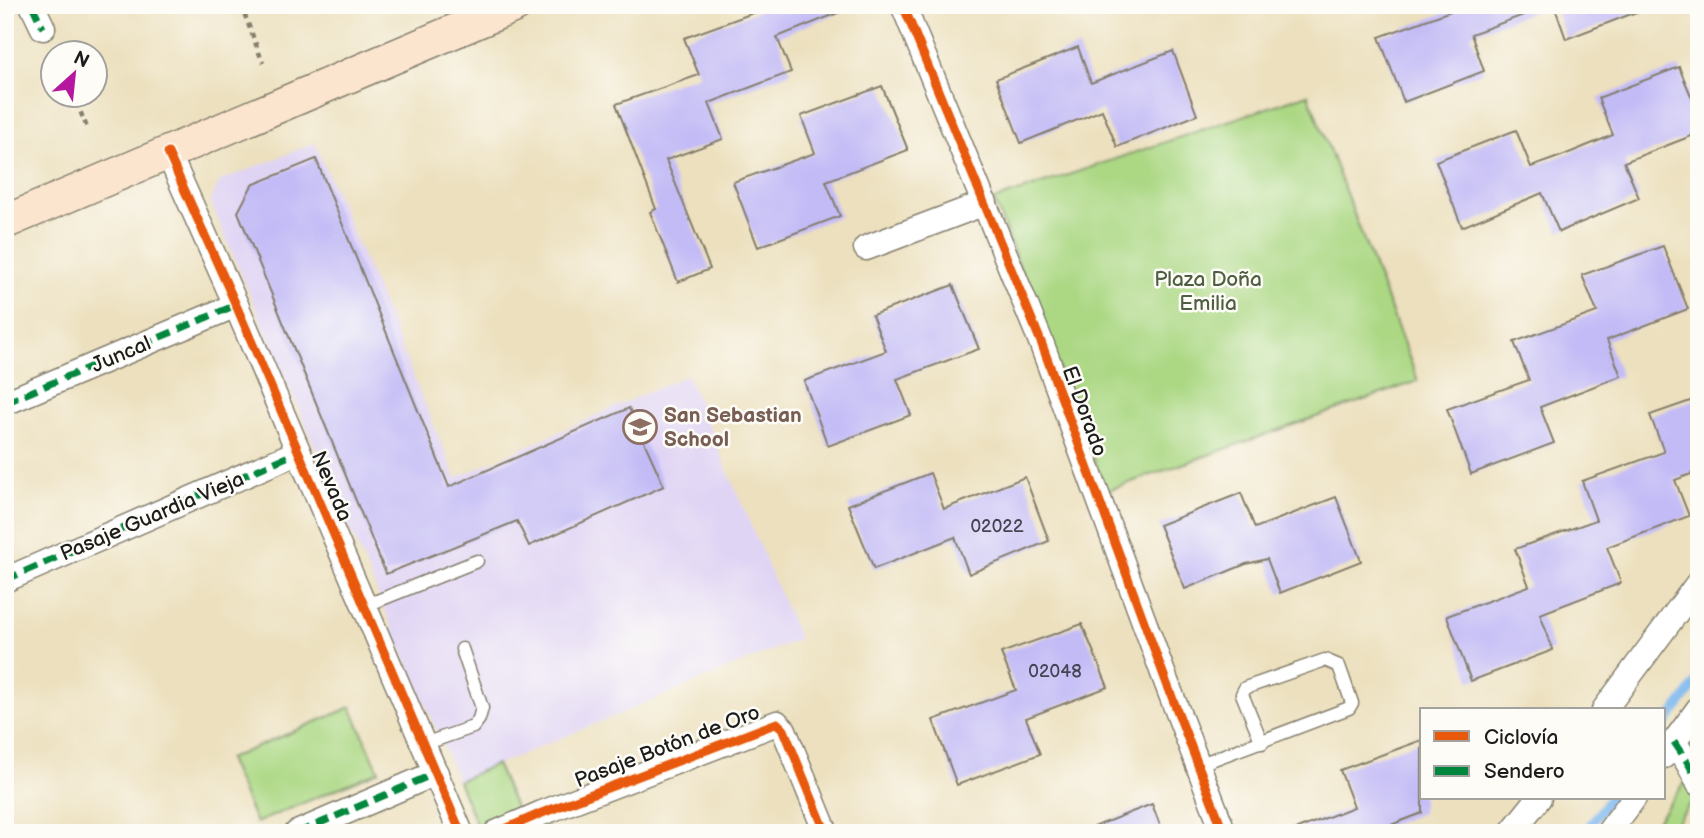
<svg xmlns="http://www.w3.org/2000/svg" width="1704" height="838" viewBox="0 0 1704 838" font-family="'Balsamiq Sans',sans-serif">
<rect width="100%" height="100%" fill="#fdfcf7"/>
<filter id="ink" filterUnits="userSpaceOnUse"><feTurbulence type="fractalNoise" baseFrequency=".0143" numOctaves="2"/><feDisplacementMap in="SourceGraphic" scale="14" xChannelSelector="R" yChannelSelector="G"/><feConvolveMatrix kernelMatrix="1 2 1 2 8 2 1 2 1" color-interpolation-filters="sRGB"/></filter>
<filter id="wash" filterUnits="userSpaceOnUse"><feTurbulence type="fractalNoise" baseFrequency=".00686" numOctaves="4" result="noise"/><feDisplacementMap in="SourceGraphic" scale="28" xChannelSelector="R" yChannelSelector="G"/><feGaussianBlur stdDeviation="1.57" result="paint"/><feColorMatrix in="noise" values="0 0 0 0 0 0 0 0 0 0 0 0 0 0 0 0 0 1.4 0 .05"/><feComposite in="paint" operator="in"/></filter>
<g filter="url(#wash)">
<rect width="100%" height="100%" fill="#ece0be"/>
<polygon fill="#e0d4f4" points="315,143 456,478 687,375 799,639 458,781 210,201 220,181"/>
<g fill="#acd884" stroke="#647a50" stroke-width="2">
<polygon points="1308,94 1418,381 1106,491 994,200"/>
<polygon points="351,707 379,771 256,823 228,759"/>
<polygon points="1699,763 1699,792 1669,833 1648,833"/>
<polygon points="496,764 521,821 542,813 550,833 480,833 458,781"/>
</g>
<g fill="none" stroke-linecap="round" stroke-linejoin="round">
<g stroke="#7db7ee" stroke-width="9">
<polyline points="1664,726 1699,679"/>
<polyline points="1584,833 1610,798"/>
</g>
</g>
<g id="blocks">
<g fill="#c3bbf6">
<polygon points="775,5 853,5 853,7 777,37 791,72 709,103 723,139 666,160 710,269 678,282 650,212 656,209 616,104 699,75 684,38"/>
<polygon points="1467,5 1542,5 1543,8 1471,34 1484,71 1404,102 1379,37"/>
<polygon points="1554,5 1647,5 1647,8 1566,39"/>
<polygon points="1078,47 1091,83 1173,51 1197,115 1117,147 1102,110 1021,143 996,79"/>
<polygon points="1679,67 1699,115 1699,133 1624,162 1639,198 1559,232 1542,193 1462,227 1436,161 1516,130 1531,167 1564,155 1613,135 1598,98"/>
<polygon points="882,86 908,150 826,181 840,216 758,247 733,182 815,153 801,116"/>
<polygon points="316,159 449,487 629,408 664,486 529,546 517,521 386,574 238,212 252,185"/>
<polygon points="1663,246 1688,309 1607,340 1621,376 1540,407 1554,443 1471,474 1447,409 1529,380 1514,342 1597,312 1582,275"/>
<polygon points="953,285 979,349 897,379 911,415 828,446 804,381 886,351 872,315"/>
<polygon points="1699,398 1699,471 1675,480 1689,516 1607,547 1621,583 1540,614 1553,650 1471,681 1447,616 1529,586 1515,549 1596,520 1582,481 1664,452 1650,415"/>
<polygon points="930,473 944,509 1025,477 1049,541 969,574 955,537 874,569 848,505"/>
<polygon points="1241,493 1255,528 1336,497 1361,561 1280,593 1267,559 1246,564 1185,589 1159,525"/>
<polygon points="1082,624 1108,687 1026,718 1040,754 957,785 933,720 1016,690 1001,653"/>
<polygon points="1422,740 1422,813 1370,833 1292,833 1292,831 1354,807 1340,770"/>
<polygon points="1152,804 1163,833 1084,833 1083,831"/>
</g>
</g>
</g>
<g filter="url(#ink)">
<use href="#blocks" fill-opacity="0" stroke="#847e6d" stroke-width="2"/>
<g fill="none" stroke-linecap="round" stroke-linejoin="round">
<g stroke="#847e6d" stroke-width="15">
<g id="lane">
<polyline points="1259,6 1261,5"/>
<polyline points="363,603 377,601 477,561"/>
<polyline points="424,744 473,727 479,719 482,708 462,649"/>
<polyline points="1198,765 1349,708 1352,703 1339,666 1325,660 1245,688 1242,694 1262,743"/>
</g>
</g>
<g stroke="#847e6d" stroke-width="27">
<g id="street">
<polyline points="32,5 43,28"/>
<polyline points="903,5 1041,342 1167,684 1224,833"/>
<polyline points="168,153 236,305 461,833"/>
<polyline points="866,248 985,203"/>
<polyline points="5,403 236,305"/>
<polyline points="5,580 298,452"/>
<polyline points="1604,710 1699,582"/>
<polyline points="1674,742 1688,763 1699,784"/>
<polyline points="1664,756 1699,708"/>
<polyline points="297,833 436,773"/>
<polyline points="496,833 542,813 777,723 784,730 826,833"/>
<polyline points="1511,833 1539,798"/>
<polyline points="1608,833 1634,798"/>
</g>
</g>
<g stroke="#847e6d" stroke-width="36">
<polyline id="secondary" points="5,222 516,5"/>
</g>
<g stroke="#847e6d" stroke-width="4.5" stroke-dasharray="5 5" stroke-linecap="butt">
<polyline points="241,5 263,63"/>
<polyline points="73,94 88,130"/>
</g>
<use href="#lane" stroke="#fff" stroke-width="12"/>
<use href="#street" stroke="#fff" stroke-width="24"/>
<use href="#secondary" stroke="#fce5cf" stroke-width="33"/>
<g stroke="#00873e" stroke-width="7" stroke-dasharray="14 7" stroke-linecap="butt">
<polyline points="32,5 43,28"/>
<polyline points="5,403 236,305"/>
<polyline points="5,580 298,452"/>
<polyline points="1674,742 1688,763 1699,784"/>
<polyline points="297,833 436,773"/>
</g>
<g stroke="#fdfcf7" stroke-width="13">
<g id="cycleway">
<polyline points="903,5 1041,342 1167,684 1224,833"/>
<polyline points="168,153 236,305 461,833"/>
<polyline points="496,833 542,813 777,723 784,730 826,833"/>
</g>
</g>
<use href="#cycleway" stroke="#e8590c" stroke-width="9"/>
</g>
</g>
<defs>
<g id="school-ring" transform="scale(1.75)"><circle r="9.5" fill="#fdfcf7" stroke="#8d6e63" stroke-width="1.5"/><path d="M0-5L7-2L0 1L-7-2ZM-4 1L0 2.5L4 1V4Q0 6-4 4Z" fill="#8d6e63"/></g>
</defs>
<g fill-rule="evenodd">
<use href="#school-ring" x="640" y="427"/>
</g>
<g text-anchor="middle" stroke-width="5" stroke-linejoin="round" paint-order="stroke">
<g font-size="18" fill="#464452">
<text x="997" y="532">02022</text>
<text x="1055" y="677">02048</text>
</g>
<g font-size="21" fill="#4e5e40" stroke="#fdfcf7">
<text x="1208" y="286">Plaza Doña<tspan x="1208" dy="24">Emilia</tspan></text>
</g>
<g font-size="21" fill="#1c1c1c" stroke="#fdfcf7">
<text transform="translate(121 354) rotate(-23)" y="7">Juncal</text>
<text transform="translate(1085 411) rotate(70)" y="7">El Dorado</text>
<text transform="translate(332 486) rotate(67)" y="7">Nevada</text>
<text transform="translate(152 516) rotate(-23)" y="7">Pasaje Guardia Vieja</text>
<text transform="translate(667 746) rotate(-21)" y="7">Pasaje Botón de Oro</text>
</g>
<g font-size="21" font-weight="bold" fill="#785e54" stroke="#fdfcf7" text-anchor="start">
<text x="664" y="422">San Sebastian<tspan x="664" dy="24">School</tspan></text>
</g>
</g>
<rect width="1704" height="838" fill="none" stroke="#fdfcf7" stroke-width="28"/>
<rect x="1420" y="708" width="245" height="91" fill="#fdfcf7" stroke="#a3a29f" stroke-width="2"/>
<rect x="1434" y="731" width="35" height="10" fill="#e8590c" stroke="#a3a29f" stroke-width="2"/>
<text x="1484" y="744" font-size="21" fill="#1c1c1c">Ciclovía</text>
<rect x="1434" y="766" width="35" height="10" fill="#00873e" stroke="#a3a29f" stroke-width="2"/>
<text x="1484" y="778" font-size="21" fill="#1c1c1c">Sendero</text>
<g transform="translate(74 74) rotate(27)"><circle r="33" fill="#fdfcf7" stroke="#a3a29f" stroke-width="2"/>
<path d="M0-5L12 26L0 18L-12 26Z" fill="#b5179e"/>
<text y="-10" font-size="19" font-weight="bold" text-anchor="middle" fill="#1c1c1c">N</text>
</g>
</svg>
